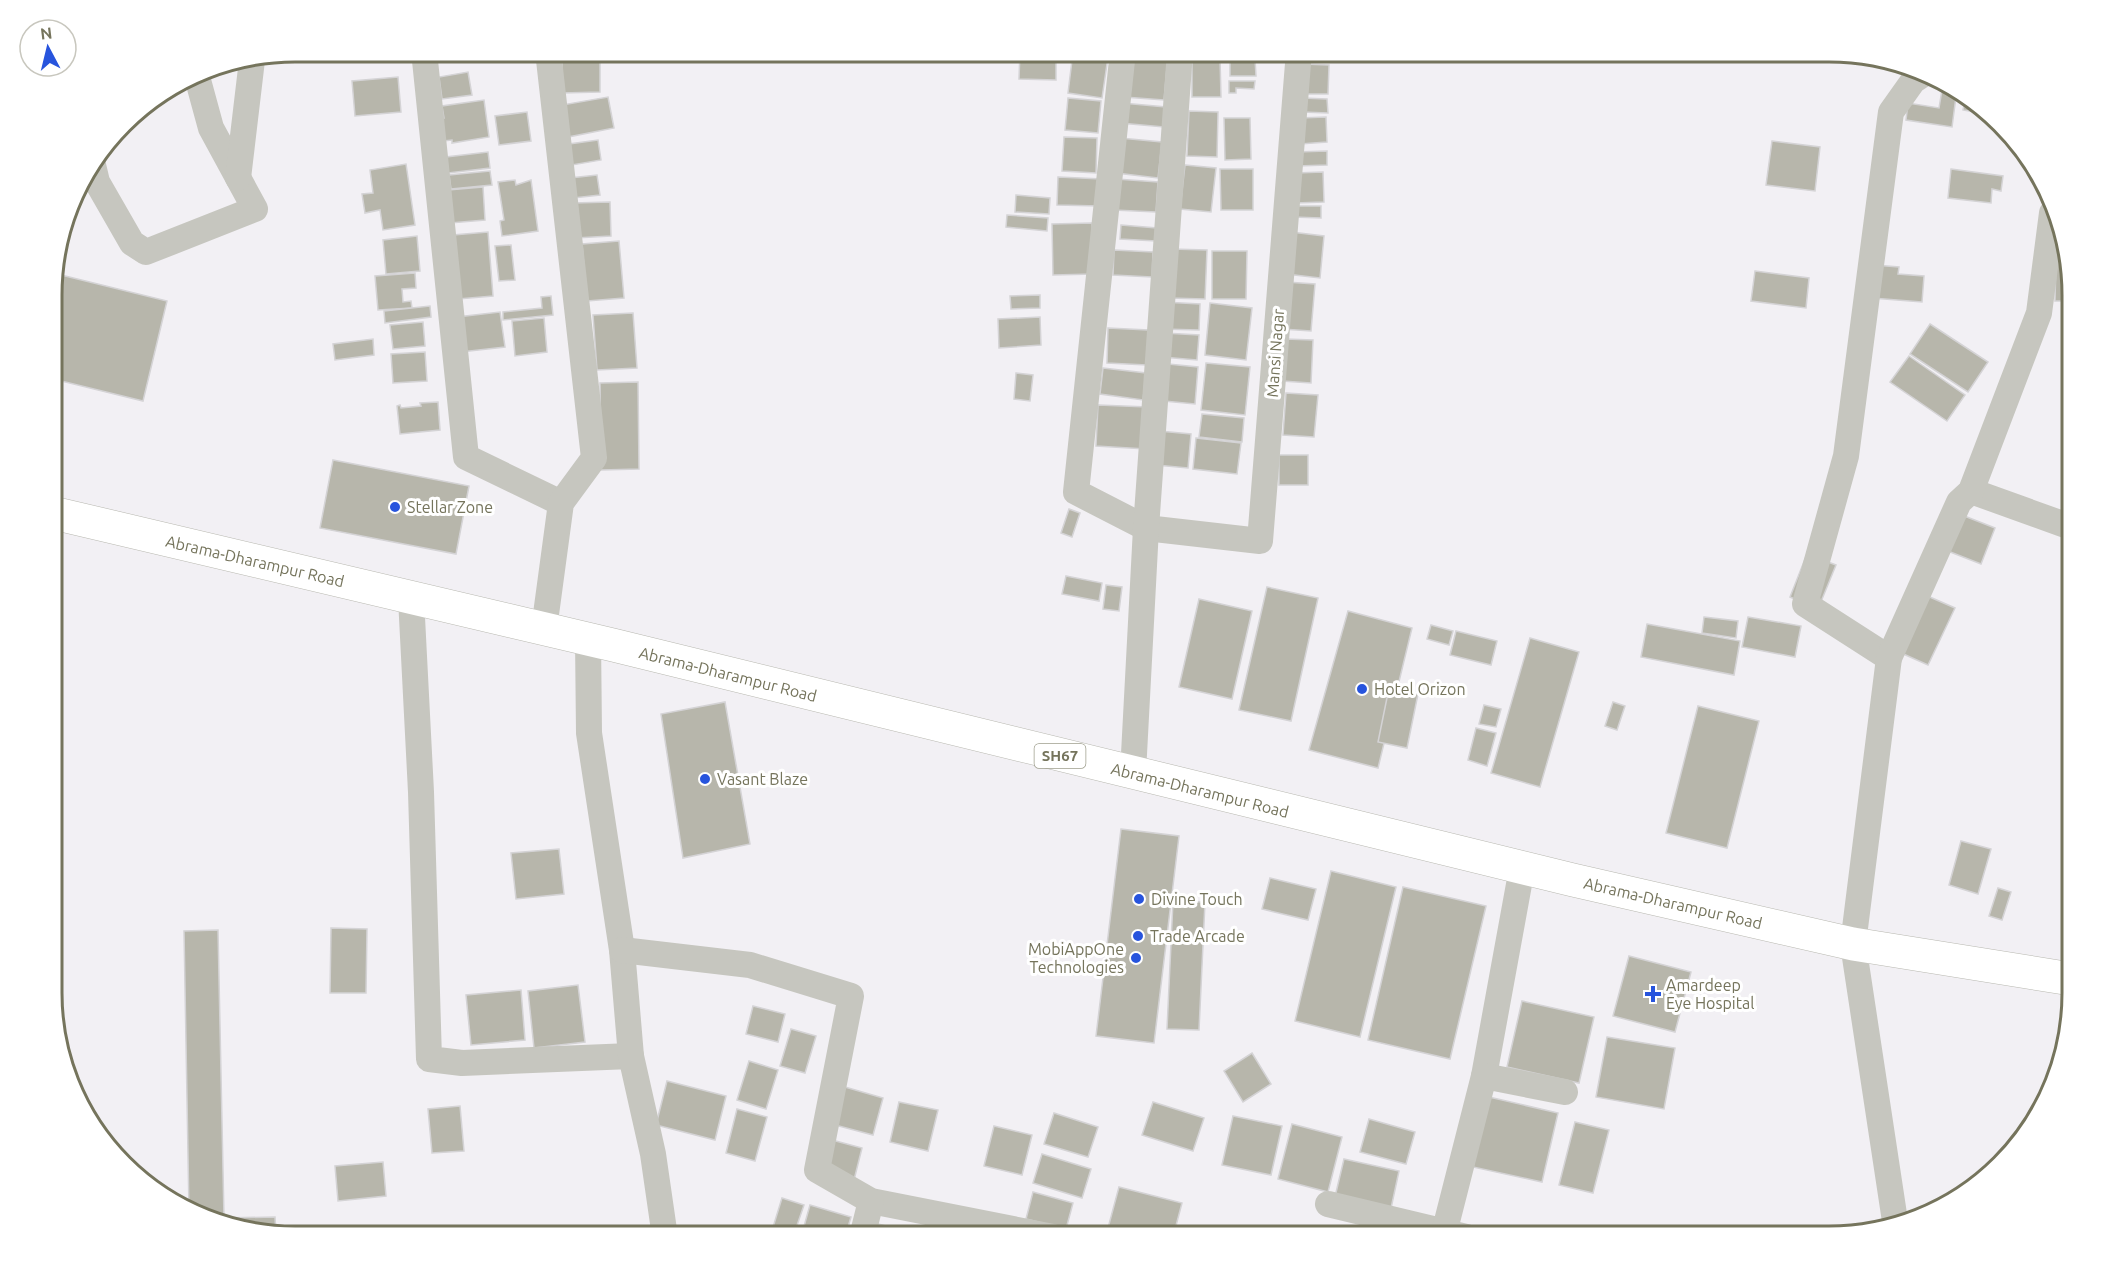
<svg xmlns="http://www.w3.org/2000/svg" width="2123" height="1288" viewBox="0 0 2123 1288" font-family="Ubuntu,sans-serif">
<rect width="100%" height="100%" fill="#f2f0f4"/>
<g fill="#b7b6ab" stroke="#d4d3d5" stroke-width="1.5">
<polygon points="1020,51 1056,51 1056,80 1019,79"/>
<polygon points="1073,52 1108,57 1102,98 1068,93"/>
<polygon points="1127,53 1168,56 1164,100 1124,97"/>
<polygon points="1220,58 1221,97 1192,97 1192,59"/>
<polygon points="1255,59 1256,76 1230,76 1230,60"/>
<polygon points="600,61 600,92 562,93 562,62"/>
<polygon points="1304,64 1329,65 1328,94 1303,94"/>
<polygon points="468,72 472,95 442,99 439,77"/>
<polygon points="398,77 401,112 355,116 352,81"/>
<polygon points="1229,81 1255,81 1254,89 1236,88 1236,93 1229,93"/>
<polygon points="1943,84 1952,85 1957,89 1952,127 1906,120 1908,103 1939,108"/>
<polygon points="1966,96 1991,115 1963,110"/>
<polygon points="608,97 614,128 568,137 562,105"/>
<polygon points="1068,98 1101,101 1098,133 1065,130"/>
<polygon points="1302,98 1327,99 1328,113 1302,112"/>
<polygon points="484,100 489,137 452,143 452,140 443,141 440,118 444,118 442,106"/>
<polygon points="1122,103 1166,107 1164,127 1120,123"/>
<polygon points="1189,111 1218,112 1217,157 1187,156"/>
<polygon points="527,112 531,141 499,145 495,116"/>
<polygon points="1326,117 1327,142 1300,144 1299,118"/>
<polygon points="1224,118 1250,118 1251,159 1225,160"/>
<polygon points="1064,137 1097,138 1096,173 1062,171"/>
<polygon points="1120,138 1162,142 1158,178 1116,173"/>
<polygon points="598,140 601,160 572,165 569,144"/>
<polygon points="1772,141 1820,147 1815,191 1766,185"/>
<polygon points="1327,151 1327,165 1297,166 1296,152"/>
<polygon points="488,152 490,168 448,173 446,157"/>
<polygon points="406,164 415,225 383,230 380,210 365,213 362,194 373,193 370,170"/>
<polygon points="1185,165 1216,168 1211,212 1180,209"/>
<polygon points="1220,169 1253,169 1253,210 1221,210"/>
<polygon points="1951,169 2003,176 2001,191 1992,189 1991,203 1948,198"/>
<polygon points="490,171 492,185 451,189 449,175"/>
<polygon points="1323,172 1324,202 1295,203 1295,173"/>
<polygon points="597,175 600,195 573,198 570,178"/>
<polygon points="1058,177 1102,179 1100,206 1057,205"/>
<polygon points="1116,179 1158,182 1156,212 1114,210"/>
<polygon points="515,180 516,185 531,180 538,231 502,236 500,221 504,220 498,182"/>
<polygon points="483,187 485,220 450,223 448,190"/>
<polygon points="1016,195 1050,198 1049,214 1015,212"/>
<polygon points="610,202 611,236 575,238 573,203"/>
<polygon points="1293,206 1321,206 1321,218 1293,217"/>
<polygon points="1007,215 1048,218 1047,231 1006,227"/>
<polygon points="1092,223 1094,274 1053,275 1052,224"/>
<polygon points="1121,225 1157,228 1156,241 1120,239"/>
<polygon points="488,232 493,296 458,299 453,235"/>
<polygon points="1291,232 1324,236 1320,278 1286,274"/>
<polygon points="417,236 420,271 386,274 383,240"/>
<polygon points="619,241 624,298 587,301 582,244"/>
<polygon points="511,245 515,280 499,281 495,246"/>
<polygon points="1171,249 1207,250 1205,299 1169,298"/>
<polygon points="1114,250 1153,252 1152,277 1113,275"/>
<polygon points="1212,251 1247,251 1246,299 1212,299"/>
<polygon points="2056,260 2066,260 2071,278 2071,301 2055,301"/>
<polygon points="1874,265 1899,267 1898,274 1924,276 1922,302 1872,298"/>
<polygon points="1755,271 1809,278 1806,308 1751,301"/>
<polygon points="53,273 167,301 143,401 53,379"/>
<polygon points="415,273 416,288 402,289 403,302 411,301 412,308 378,310 375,276"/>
<polygon points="1286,282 1315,284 1311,331 1282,329"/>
<polygon points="1040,295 1040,308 1011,309 1010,296"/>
<polygon points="551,296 553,315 503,320 503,312 542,308 541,297"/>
<polygon points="1163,302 1200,304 1199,330 1162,329"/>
<polygon points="1210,303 1252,308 1246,360 1205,355"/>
<polygon points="430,306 431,317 385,323 384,311"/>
<polygon points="500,312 505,347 461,352 457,317"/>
<polygon points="633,313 637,368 597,370 593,315"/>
<polygon points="1040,317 1041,345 999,348 998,319"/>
<polygon points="544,318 547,352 515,356 512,321"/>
<polygon points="423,322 425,346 393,349 390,325"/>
<polygon points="1930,324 1988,362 1968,392 1910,354"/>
<polygon points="1108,328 1148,330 1147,365 1107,363"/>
<polygon points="1164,333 1199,335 1197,360 1162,357"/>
<polygon points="373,339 374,355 335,360 333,344"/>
<polygon points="1285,339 1313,340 1311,383 1282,381"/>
<polygon points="425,352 427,381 393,383 391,354"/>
<polygon points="1909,356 1965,395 1947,421 1890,382"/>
<polygon points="1206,363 1250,367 1245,415 1201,410"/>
<polygon points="1168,364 1198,367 1195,404 1164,401"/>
<polygon points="1103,368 1146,373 1143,400 1100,394"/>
<polygon points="1016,373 1033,375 1030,401 1014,399"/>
<polygon points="638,382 639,469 601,470 600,383"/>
<polygon points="1286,393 1318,395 1314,437 1283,435"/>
<polygon points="438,402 440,430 400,434 397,406 400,405 401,408 421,406 420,403"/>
<polygon points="1098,405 1148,407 1146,449 1096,446"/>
<polygon points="1202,414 1244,418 1242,442 1199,437"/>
<polygon points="1159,431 1191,434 1188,468 1156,465"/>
<polygon points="1196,438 1241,443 1237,474 1193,469"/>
<rect x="1279" y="455" width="29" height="30"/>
<polygon points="333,460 469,486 456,554 320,528"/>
<polygon points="1069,509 1080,513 1072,537 1061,533"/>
<polygon points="1949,510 1995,528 1981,564 1935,546"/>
<polygon points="1807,554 1836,565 1818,609 1790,597"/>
<polygon points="1066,576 1102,583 1099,601 1062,594"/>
<polygon points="1106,585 1122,587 1119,611 1103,609"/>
<polygon points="1267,587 1318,598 1291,721 1239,710"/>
<polygon points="1916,591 1955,608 1928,665 1890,648"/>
<polygon points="1199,599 1252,611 1232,699 1179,687"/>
<polygon points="1348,611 1412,628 1378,768 1309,750"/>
<polygon points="1704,617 1738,621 1736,638 1702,633"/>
<polygon points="1748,617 1801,626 1795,657 1742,647"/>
<polygon points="1647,624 1740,641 1734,675 1641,657"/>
<polygon points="1431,625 1453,631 1449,645 1427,639"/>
<polygon points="1456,631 1497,641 1491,665 1450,655"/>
<polygon points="1530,638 1579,652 1540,787 1491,773"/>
<polygon points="1389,688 1418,694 1407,748 1378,742"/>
<polygon points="725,702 750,844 683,858 661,714"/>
<polygon points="1613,702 1625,706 1617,730 1605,726"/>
<polygon points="1484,705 1501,709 1496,727 1479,724"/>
<polygon points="1698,706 1759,721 1727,848 1666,833"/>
<polygon points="1476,728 1496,733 1487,766 1468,760"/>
<polygon points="1121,829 1179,836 1154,1043 1096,1036"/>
<polygon points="1961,841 1991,849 1978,894 1949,885"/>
<polygon points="559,849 564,894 516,899 511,853"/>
<polygon points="1331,871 1396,887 1360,1037 1295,1021"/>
<polygon points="1270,878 1316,889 1308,920 1262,909"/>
<polygon points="1403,887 1486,906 1450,1059 1368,1040"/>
<polygon points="1998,888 2011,892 2002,920 1989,916"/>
<polygon points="1173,901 1205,902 1199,1030 1167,1029"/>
<polygon points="331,928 367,929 366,993 330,993"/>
<polygon points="218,930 224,1218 275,1217 276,1235 231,1229 189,1211 184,931"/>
<polygon points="1629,956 1691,972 1675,1032 1613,1016"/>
<polygon points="578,985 585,1042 534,1048 528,991"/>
<polygon points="521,990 525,1040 471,1045 466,995"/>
<polygon points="1522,1001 1594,1017 1579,1083 1507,1067"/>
<polygon points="753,1006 785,1014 778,1042 746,1034"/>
<polygon points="791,1029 816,1036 805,1073 780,1066"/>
<polygon points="1607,1037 1675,1048 1664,1109 1596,1097"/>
<polygon points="1252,1053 1271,1084 1243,1102 1224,1071"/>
<polygon points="749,1061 778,1070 766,1109 737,1100"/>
<polygon points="667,1081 726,1096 715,1140 656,1125"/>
<polygon points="845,1087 883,1098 873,1135 835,1125"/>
<polygon points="1489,1097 1558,1113 1542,1182 1473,1167"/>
<polygon points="899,1102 938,1110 928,1151 890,1142"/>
<polygon points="1153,1102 1204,1118 1193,1151 1142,1135"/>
<polygon points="460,1106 464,1151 432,1153 428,1109"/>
<polygon points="737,1109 767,1117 755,1161 726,1153"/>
<polygon points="1054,1113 1098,1127 1088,1157 1044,1144"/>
<polygon points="1233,1116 1282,1126 1271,1175 1222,1165"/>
<polygon points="1369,1119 1415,1132 1406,1164 1360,1152"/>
<polygon points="1575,1122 1609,1130 1593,1193 1559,1185"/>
<polygon points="1292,1124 1342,1137 1328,1192 1278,1179"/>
<polygon points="994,1126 1032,1135 1022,1175 984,1166"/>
<polygon points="832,1140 862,1148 854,1180 823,1172"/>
<polygon points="1042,1154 1091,1169 1082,1198 1033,1183"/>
<polygon points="1344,1159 1399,1171 1390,1213 1334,1201"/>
<polygon points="383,1162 386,1196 338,1201 335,1166"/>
<polygon points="1119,1187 1182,1203 1173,1237 1144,1237 1108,1228"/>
<polygon points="1033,1192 1073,1203 1066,1229 1026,1219"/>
<polygon points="782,1198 804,1205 793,1237 770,1237"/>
<polygon points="810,1205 851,1217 845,1237 801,1237"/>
<polygon points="874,1223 902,1230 900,1237 870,1237"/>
</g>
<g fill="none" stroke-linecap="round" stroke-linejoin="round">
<g stroke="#b8b8b0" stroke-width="34">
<polyline id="primary" points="53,513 613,645 1573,880 1853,944 2071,979"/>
</g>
<g stroke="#c6c6bf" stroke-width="26">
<polyline points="424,51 466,457 561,503"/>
<polyline points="1123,51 1076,492 1146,528 1260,541 1299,51"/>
<polyline points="93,165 97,182 132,243 146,252 255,209 211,128 196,73"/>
<polyline points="238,178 252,60"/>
<polyline points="1971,491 2071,527"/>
<polyline points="411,598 421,792 429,1059 462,1063 631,1056"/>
<polyline points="544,629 561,503 594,458 548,51"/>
<polyline points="588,639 589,733 622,950 631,1056 653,1154 665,1237"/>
<polyline points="1889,658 1805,604 1846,456 1891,112 1913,81 1925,73"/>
<polyline points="1133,773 1146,528 1180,51"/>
<polyline points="622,950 750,965 851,996 817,1170 871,1201 1053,1237"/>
<polyline points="1484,1076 1522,868"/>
<polyline points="1328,1204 1466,1237"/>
<polyline points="1895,1221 1853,944 1889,658 1959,502 1971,491 2039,313 2052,213"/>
<polyline points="862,1237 871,1201"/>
<polyline points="1443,1237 1484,1076 1565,1092"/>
</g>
<use href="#primary" stroke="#fff" stroke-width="33"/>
</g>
<g fill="#2754dd" stroke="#fff" stroke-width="2">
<circle cx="395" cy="507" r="6"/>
<circle cx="1362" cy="689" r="6"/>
<circle cx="705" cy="779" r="6"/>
<circle cx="1139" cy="899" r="6"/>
<circle cx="1138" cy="936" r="6"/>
<circle cx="1136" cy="958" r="6"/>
<path d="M1650 985h6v6h6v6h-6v6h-6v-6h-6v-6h6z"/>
</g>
<g text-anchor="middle" stroke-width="6" stroke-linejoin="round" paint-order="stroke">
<rect fill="#fff" stroke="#9e9e8d" stroke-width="1.5" x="1034.5" y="744" width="51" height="24" rx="4.5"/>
<g font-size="15" font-weight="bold" fill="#75745c">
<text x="1060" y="761">SH67</text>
</g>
<g font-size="16" fill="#75745c" stroke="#fff">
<text transform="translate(1275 353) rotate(-86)" y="6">Mansi Nagar</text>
<text transform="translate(255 561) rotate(13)" y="6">Abrama-Dharampur Road</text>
<text transform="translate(728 674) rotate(14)" y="6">Abrama-Dharampur Road</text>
<text transform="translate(1200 790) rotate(14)" y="6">Abrama-Dharampur Road</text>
<text transform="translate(1673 903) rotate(13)" y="6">Abrama-Dharampur Road</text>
</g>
<g font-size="16" fill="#75745c" stroke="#fff" text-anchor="start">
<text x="407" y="513">Stellar Zone</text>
<text x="1374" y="695">Hotel Orizon</text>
<text x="717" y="785">Vasant Blaze</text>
<text x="1151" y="905">Divine Touch</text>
<text x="1150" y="942">Trade Arcade</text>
<text x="1124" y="955" text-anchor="end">MobiAppOne<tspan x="1124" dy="18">Technologies</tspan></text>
<text x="1666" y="991">Amardeep<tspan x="1666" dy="18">Eye Hospital</tspan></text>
</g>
</g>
<path d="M0 0H2123V1288H0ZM295 62H1829A233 233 0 0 1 2062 295V993A233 233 0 0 1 1829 1226H295A233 233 0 0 1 62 993V295A233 233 0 0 1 295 62Z" fill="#fff" fill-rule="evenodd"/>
<path fill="none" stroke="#75745c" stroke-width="3" d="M295 62H1829A233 233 0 0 1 2062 295V993A233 233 0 0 1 1829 1226H295A233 233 0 0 1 62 993V295A233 233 0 0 1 295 62Z"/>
<g transform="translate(48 48) rotate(353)"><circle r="28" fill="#ffffff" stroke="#c8c7be" stroke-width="1.5"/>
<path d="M0-4.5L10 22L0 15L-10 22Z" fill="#2754dd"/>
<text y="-9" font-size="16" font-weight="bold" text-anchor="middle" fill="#75745c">N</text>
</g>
</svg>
